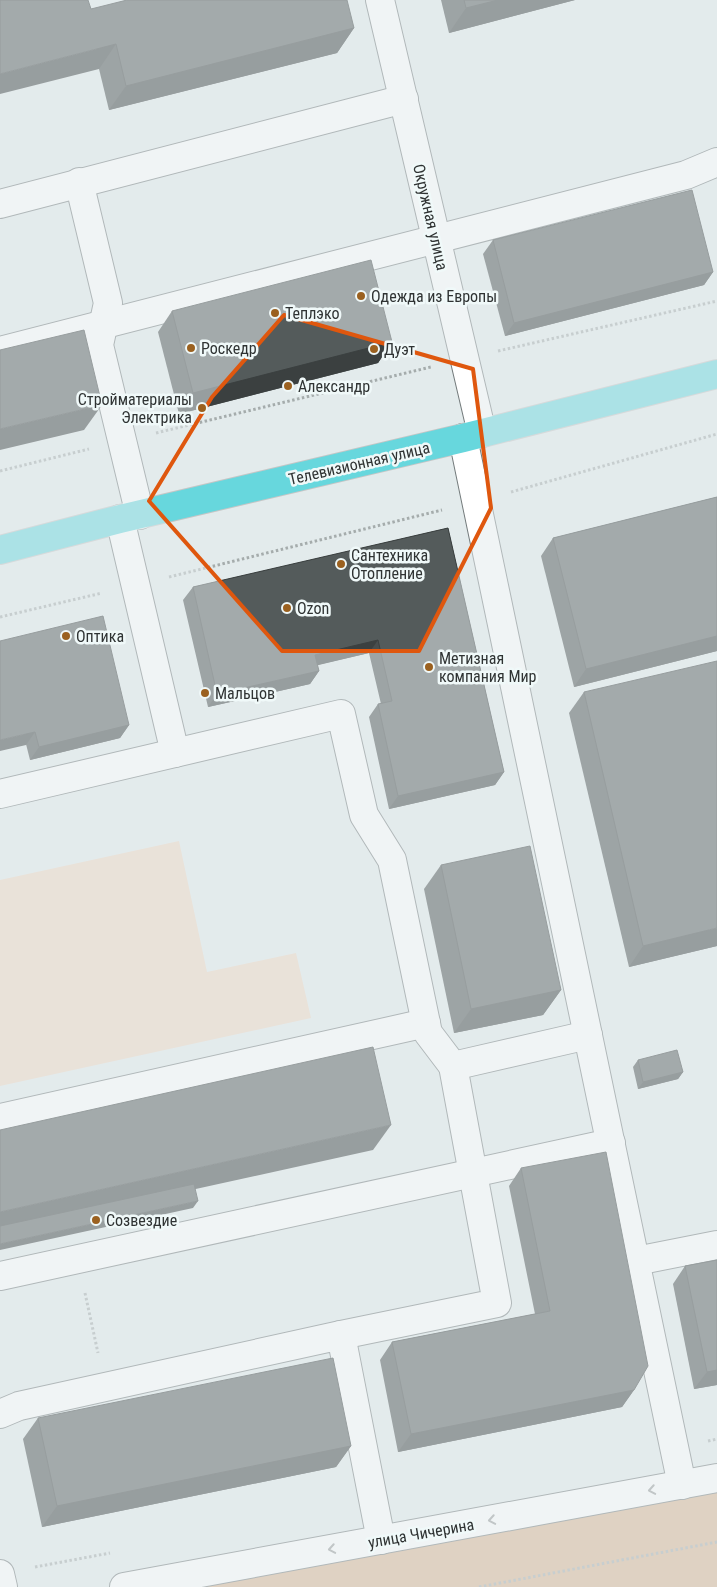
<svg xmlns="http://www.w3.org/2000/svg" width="717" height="1587" viewBox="0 0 717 1587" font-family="'Roboto Condensed',sans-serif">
<rect width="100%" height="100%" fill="#e3ebec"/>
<polygon fill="#f0d7c1" points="179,841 207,972 296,953 311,1018 0,1086 0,880"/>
<polygon fill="#d9b390" points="717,1478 717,1587 127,1587"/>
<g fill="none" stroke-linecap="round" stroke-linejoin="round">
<g stroke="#747b7c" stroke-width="30">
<g id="minor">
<polyline points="380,0 482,433"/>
<polyline points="79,182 108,303 99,345 140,515"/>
<polyline points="0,204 404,99"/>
<polyline points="0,351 686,175 717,162"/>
<polyline points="463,438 682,1485"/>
<polyline points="120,519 175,753"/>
<polyline points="0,794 341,714 364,815 392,860 428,1033 453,1066 588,1035"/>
<polyline points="0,1118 426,1023"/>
<polyline points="636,1261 717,1245"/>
<polyline points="0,1276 611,1143"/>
<polyline points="341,1335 497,1303 453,1066"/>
<polyline points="0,1414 19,1406 341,1335 381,1540"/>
<polyline points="0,1574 3,1587"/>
<polyline points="124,1587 717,1478"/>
</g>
</g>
<g stroke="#c5c6c6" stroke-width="30">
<polyline id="major" points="0,550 120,519 463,438 717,374"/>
</g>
<g stroke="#a5acac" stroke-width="3" stroke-dasharray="2.5 2.5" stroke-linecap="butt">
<polyline points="498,351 717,301"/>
<polyline points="156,433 431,367"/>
<polyline points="0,471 89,449"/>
<polyline points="511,492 717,434"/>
<polyline points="169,577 442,510"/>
<polyline points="0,617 102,593"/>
<polyline points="85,1293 98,1353"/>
<polyline points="708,1441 717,1439"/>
<polyline points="35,1567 110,1553"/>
<polyline points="479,1587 717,1542"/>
</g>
<use href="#minor" stroke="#fff" stroke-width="28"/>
<use href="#major" stroke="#67d7dd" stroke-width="28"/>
</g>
<g fill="#484e4e">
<polygon points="441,0 575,0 449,33"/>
<polygon points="91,9 354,28 337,53 109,110 99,69"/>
<polygon points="493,240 713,272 704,285 505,336 483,254"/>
<polygon points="172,311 392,342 378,363 179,414 158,332"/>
<polygon points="717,497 717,651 574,687 541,556 553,538"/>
<polygon points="448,528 504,772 495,785 389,809 369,717 378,704 381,704 369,653 317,665 319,671 310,684 208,707 183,600 193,587"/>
<polygon points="0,641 129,725 120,738 30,760"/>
<polygon points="584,692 717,946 629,967 569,713"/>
<polygon points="441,865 561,990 543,1015 454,1033 424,889"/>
<polygon points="638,1060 683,1072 678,1079 638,1089 633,1067"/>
<polygon points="521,1168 634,1390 622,1407 398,1452 380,1360 392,1342 535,1314 509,1186"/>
<polygon points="717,1260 717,1385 694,1389 673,1284 685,1266"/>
<polygon points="38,1418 351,1446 336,1467 42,1527 23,1439"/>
</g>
<g fill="#3b4040">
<polygon points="498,0 575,0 449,33 466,8"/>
<polygon points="354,28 337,53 109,110 126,86"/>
<polygon points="116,44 99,69 0,94 0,74"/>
<polygon points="713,272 704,285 505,336 514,323"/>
<polygon points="392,342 378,363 179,414 193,393"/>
<polygon points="102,405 84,430 0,450 0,429"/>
<polygon points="717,636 717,651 574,687 586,669"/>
<polygon points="378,640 369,653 306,668 315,655"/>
<polygon points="319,671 310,684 208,707 217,694"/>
<polygon points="129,725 120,738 30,760 39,747"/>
<polygon points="35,732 26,745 0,751 0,740"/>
<polygon points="504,772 495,785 389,809 398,796"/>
<polygon points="717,928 717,946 629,967 643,946"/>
<polygon points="561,990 543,1015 454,1033 471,1009"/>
<polygon points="683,1072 678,1079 638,1089 643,1082"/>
<polygon points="391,1125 373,1150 0,1232 0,1212"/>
<polygon points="198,1201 193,1208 0,1250 0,1244"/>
<polygon points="717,1370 717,1385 694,1389 707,1372"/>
<polygon points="634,1390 622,1407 398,1452 411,1434"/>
<polygon points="351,1446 336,1467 42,1527 57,1506"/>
</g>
<g fill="#545b5b" stroke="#3b4040">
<polygon points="0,0 88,0 91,9 127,0 347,0 354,28 126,86 116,44 0,74"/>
<polygon points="464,0 498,0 466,8"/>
<polygon points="692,190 713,272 514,323 493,240"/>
<polygon points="371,260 392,342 193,393 172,311"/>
<polygon points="84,330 102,405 0,429 0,350"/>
<polygon points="717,497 717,636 586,669 553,538"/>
<polygon points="448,528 504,772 398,796 378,704 392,701 378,640 315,655 319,671 217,694 193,587"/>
<polygon points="103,616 129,725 39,747 35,732 0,740 0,641"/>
<polygon points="717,661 717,928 643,946 584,692"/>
<polygon points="530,846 561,990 471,1009 441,865"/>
<polygon points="373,1047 391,1125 0,1212 0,1130"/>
<polygon points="677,1050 683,1072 643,1082 638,1060"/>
<polygon points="606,1152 648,1366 634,1390 411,1434 392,1342 550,1311 521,1168"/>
<polygon points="194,1184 198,1201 0,1244 0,1226"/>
<polygon points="717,1260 717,1370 707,1372 685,1266"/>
<polygon points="333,1358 351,1446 57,1506 38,1418"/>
</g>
<defs><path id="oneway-chevron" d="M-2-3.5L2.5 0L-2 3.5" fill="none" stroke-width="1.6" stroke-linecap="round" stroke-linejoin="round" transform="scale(1.25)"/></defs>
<g stroke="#979999">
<use href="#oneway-chevron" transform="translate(652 1490) rotate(170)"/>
<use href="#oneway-chevron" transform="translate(492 1520) rotate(170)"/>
<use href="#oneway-chevron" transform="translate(332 1549) rotate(170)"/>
</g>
<path d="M0 0H717V1587H0ZM284,315L473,369L491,508L419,651H282L149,501L212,397Z" fill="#e3ebec" fill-opacity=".55" fill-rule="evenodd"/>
<path fill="none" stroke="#df570e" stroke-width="4" stroke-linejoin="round" d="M284,315L473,369L491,508L419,651H282L149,501L212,397Z"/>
<g fill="#9b6120" stroke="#f0f9f9" stroke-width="2">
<circle cx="361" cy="296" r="5"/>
<circle cx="275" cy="313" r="5"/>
<circle cx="191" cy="348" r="5"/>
<circle cx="374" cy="349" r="5"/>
<circle cx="288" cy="386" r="5"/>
<circle cx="202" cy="408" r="5"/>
<circle cx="341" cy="564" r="5"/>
<circle cx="287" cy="608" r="5"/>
<circle cx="66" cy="636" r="5"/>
<circle cx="429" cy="667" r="5"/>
<circle cx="205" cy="693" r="5"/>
<circle cx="96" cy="1220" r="5"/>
</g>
<g text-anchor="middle" stroke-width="5" stroke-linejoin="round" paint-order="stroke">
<g font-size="16" fill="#2f3333" stroke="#f0f9f9">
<text transform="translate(431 217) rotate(77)" y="6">Окружная улица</text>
<text transform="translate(359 463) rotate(-13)" y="6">Телевизионная улица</text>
<text transform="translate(421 1533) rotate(-10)" y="6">улица Чичерина</text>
</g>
<g font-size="16" fill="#2f3333" stroke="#f0f9f9" text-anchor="start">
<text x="371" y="302">Одежда из Европы</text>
<text x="285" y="319">Теплэко</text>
<text x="201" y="354">Роскедр</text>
<text x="384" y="355">Дуэт</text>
<text x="298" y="392">Александр</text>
<text x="192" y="405" text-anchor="end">Стройматериалы<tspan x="192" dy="18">Электрика</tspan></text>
<text x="351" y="561">Сантехника<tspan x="351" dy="18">Отопление</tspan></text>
<text x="297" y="614">Ozon</text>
<text x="76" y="642">Оптика</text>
<text x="439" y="664">Метизная<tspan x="439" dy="18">компания Мир</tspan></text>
<text x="215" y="699">Мальцов</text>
<text x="106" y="1226">Созвездие</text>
</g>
</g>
</svg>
